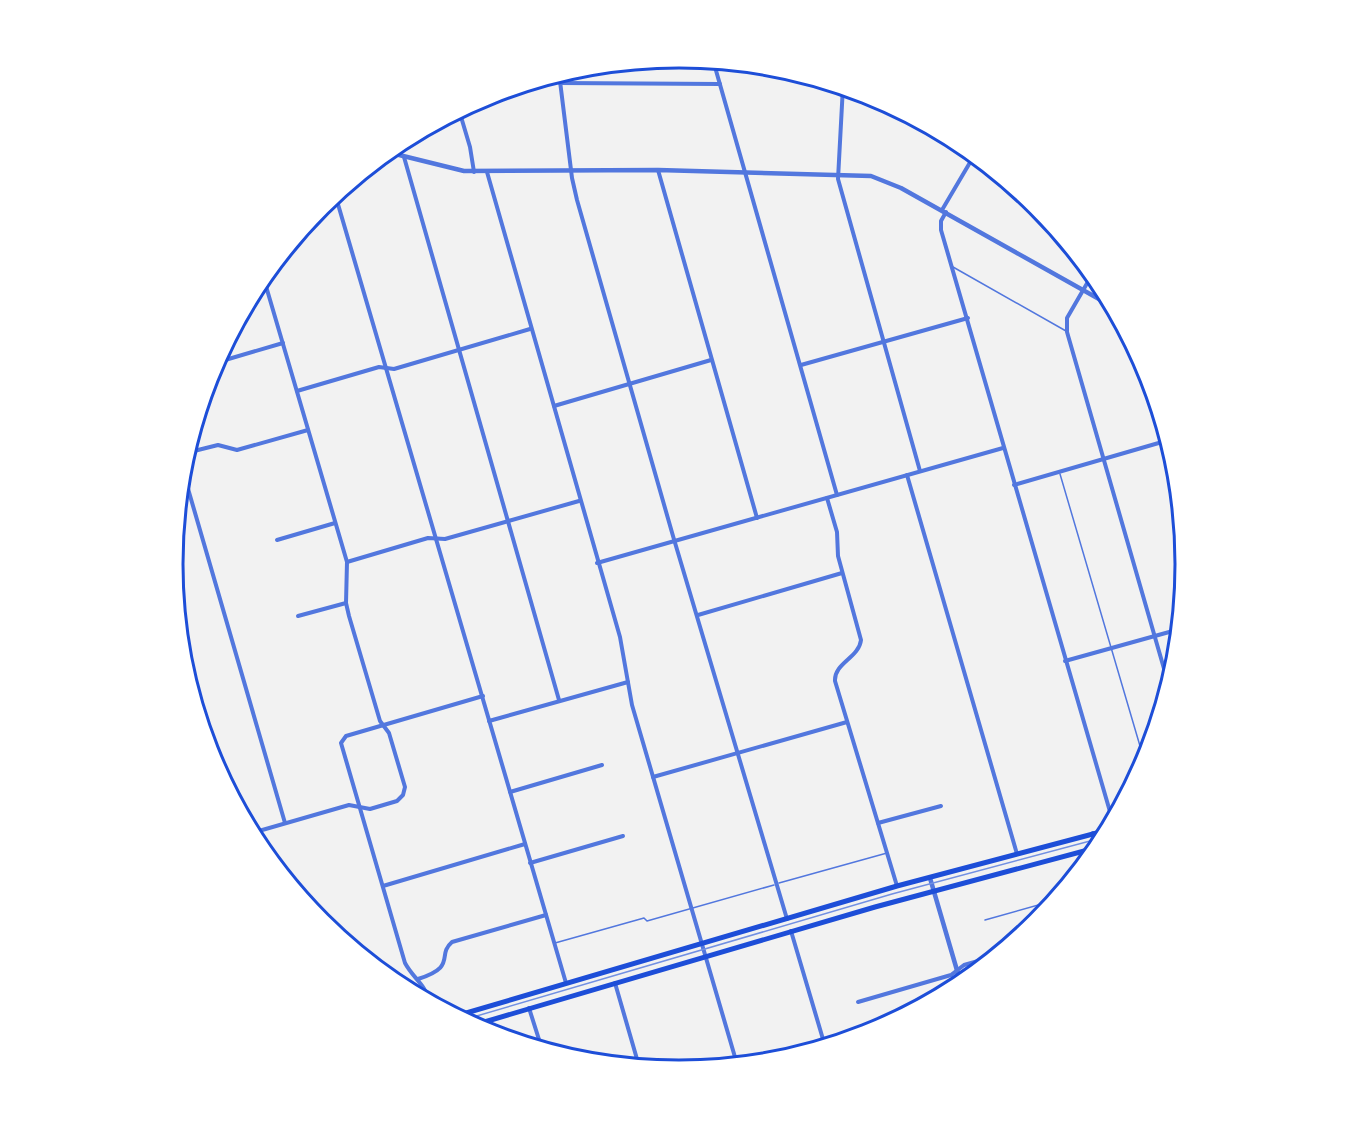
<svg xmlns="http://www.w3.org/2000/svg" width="1359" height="1127" viewBox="0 0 1359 1127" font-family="Arial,sans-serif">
<rect width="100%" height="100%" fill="#f2f2f2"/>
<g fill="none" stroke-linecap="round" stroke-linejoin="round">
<g stroke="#5277de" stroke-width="1.5">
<polyline points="422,130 460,119"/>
<polyline points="953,267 1066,331"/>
<polyline points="1060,474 1145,763"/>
<polyline points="779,883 887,853"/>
<polyline points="985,920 1056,900"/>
<polyline points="555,943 644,918 647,921 774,885"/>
</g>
<g stroke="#5277de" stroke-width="4">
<polyline points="713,60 837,495"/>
<polyline points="559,73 572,178 577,200 673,536 787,919"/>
<polyline points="560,83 720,84"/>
<polyline points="843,86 838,179 920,471"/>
<polyline points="459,110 470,147 474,172"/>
<polyline points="404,157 559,700"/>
<polyline points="658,170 757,518"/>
<polyline points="487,172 620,637 632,705 737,1064"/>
<polyline points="335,194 566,983"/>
<polyline points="942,210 975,154"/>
<polyline points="946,212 941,221 941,230 1113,822"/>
<polyline points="1093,273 1067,318 1067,332 1169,686"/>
<polyline points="215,363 283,343"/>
<polyline points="801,365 968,318"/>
<polyline points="297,391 379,367 394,369 530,329"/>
<polyline points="554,406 711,360"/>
<polyline points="186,453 218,445 237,450 308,430"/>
<polyline points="182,468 285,823"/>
<polyline points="907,475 1017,854"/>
<polyline points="1014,485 1169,440"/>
<path d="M827,498L837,532L838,556L861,640C859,658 834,663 835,681L897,886"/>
<polyline points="277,540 335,523"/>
<polyline points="347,562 428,538 445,539 579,501"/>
<polyline points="597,563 1003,448"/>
<polyline points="698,615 842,573"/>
<polyline points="298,616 346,603"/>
<polyline points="1065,661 1180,629"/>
<polyline points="489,721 628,682"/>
<polyline points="653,777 847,722"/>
<polyline points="510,792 602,765"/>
<polyline points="878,823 941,806"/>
<polyline points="252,833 349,805 370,809 397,801 403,795 405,787 389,733 380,721 349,616 346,603 347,562 263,276"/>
<polyline points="1093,833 1097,848"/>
<polyline points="530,863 623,836"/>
<polyline points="383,886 525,844"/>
<polyline points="791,931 825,1046"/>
<path d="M418,979C458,966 436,956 452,942L546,915"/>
<polyline points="615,983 639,1066"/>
<path d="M430,1002C425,984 413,978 405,963L341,743L346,736L483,696"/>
<polyline points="858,1002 951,975 964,965 996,956"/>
<polyline points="529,1008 542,1049"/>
</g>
<g stroke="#5277de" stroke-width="4.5">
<polyline points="387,152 464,171 658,170 871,176 901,188 1115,308"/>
<polyline points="930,878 961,984"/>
</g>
<g stroke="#1d4ed8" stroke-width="5">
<polyline points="456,1016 897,886 1108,830"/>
<polyline points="474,1025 875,907 1099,847"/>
</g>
<polyline stroke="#7290e2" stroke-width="1.5" points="463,1020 892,894 1105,837"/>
</g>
<path d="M0 0H1359V1127H0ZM183 564a496 496 0 1 1 992 0a496 496 0 1 1-992 0Z" fill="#fff" fill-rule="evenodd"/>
<path fill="none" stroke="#1d4ed8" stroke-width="3" d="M183 564a496 496 0 1 1 992 0a496 496 0 1 1-992 0Z"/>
</svg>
